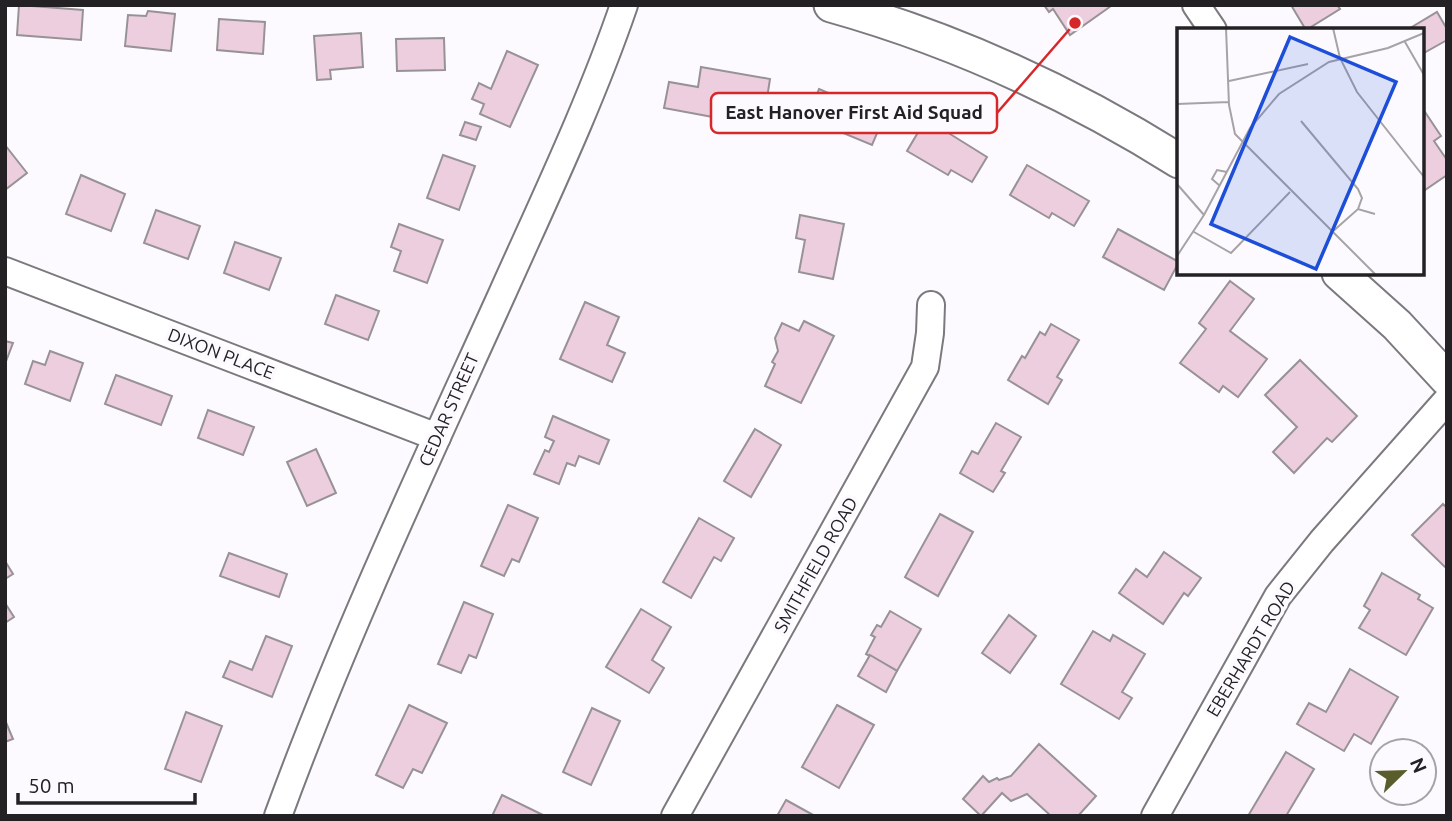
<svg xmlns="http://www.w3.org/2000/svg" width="1452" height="821" viewBox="0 0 1452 821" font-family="Ubuntu,sans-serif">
<rect width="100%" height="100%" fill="#fdfaff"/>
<g fill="#edcede" stroke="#979295" stroke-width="2">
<polygon points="19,5 83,10 81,40 17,35"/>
<polygon points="1044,5 1111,5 1111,6 1070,35 1053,9 1049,12"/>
<polygon points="1291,5 1337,5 1340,9 1306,30"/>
<polygon points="148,11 175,14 171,51 125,46 128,15 146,16"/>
<polygon points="1437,12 1447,29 1447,40 1422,54 1422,30 1407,30"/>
<polygon points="219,19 265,22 263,54 217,50"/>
<polygon points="361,33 363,67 330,70 331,79 317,80 314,36"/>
<polygon points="444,38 445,70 397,71 396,39"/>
<polygon points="507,51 538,65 510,127 480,114 484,104 472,99 479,83 491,89"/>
<polygon points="701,67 770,79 765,111 731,105 729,120 664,108 669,82 698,87"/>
<polygon points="819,89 884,117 872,145 807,118"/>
<polygon points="1423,109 1441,136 1434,141 1447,160 1447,175 1422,192"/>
<polygon points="926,119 987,157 972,182 951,170 948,175 907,151"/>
<polygon points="465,122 481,127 476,140 460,135"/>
<polygon points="5,145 27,173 5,190"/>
<polygon points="443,155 475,166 459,210 427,198"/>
<polygon points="1027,165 1089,201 1074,226 1052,213 1049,218 1010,195"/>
<polygon points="81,175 125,194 111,231 66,214"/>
<polygon points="156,210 200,226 188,259 144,243"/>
<polygon points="800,215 844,224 833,279 799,272 805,240 796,238"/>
<polygon points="399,224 443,240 427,283 394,271 401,251 391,247"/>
<polygon points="1118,229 1179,262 1164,290 1103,257"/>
<polygon points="235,242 281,258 269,290 224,273"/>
<polygon points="1230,281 1254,299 1230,331 1267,359 1238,397 1223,386 1219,392 1180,363 1206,329 1199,323"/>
<polygon points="336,295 379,311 368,340 325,324"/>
<polygon points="585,302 619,317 607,345 625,353 612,382 560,359"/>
<polygon points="804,321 834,336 801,403 765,386 775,364 772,362 778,351 775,338 782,323 799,331"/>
<polygon points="1051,324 1079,340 1057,377 1062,380 1048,404 1008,380 1022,356 1025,358 1040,332 1045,335"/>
<polygon points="5,341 13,343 5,364"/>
<polygon points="50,351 83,363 70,401 25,384 33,361 45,365"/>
<polygon points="1300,360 1357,416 1332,442 1327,438 1294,473 1273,452 1297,427 1265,395"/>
<polygon points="116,375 172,396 161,425 105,404"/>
<polygon points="208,410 254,427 243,455 198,438"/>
<polygon points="553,416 609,440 599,464 579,456 575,466 567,463 559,484 534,474 545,450 549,452 554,441 545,437"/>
<polygon points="996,423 1021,437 1001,471 1005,473 993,492 960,473 972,451 978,454"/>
<polygon points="755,429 781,445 751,497 724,481"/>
<polygon points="316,449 336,493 307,506 287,462"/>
<polygon points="1443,504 1447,508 1447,569 1412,535"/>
<polygon points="508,505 538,518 519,562 512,559 504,576 481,566"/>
<polygon points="940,514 973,532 938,596 905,577"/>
<polygon points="699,518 734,538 721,561 714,557 691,598 663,582"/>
<polygon points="1164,552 1201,578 1188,596 1184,593 1163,624 1119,593 1136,569 1147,577"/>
<polygon points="229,553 287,574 279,597 220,576"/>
<polygon points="5,561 13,574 5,579"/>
<polygon points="1382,573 1420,595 1418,599 1433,608 1406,655 1359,628 1370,610 1364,606"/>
<polygon points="464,602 493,614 476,658 469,655 461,673 438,664"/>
<polygon points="5,603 14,617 5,623"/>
<polygon points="641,609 671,627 652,660 664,668 649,693 606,667"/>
<polygon points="890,611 921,629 897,671 866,654 875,637 871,635 877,625 881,627"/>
<polygon points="1009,615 1036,636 1010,673 982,653"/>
<polygon points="1093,631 1110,641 1113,635 1145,654 1122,692 1132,698 1119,719 1061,684"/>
<polygon points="266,636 292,646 272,697 223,677 230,661 252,670"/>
<polygon points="870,655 897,671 886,692 858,676"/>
<polygon points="1350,669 1398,697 1371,744 1354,734 1344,751 1297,724 1309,703 1326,712"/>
<polygon points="409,705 447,723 422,773 413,769 403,788 376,775"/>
<polygon points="837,705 874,725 839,788 802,767"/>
<polygon points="592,708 620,721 591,785 563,772"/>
<polygon points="186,712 222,726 201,782 165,769"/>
<polygon points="5,720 13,739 5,742"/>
<polygon points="1039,744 1096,796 1078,816 1051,816 1027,794 1011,801 1002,793 981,816 963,799 983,776 989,782 997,778 999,780 1011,776"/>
<polygon points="1286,752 1314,769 1286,816 1248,816"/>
<polygon points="502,795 545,816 492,816"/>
<polygon points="786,800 815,816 777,816"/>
</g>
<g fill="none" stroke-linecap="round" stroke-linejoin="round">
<g stroke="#7c797e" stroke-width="30">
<g id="minor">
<polyline points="1196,5 1213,30"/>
<polyline points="5,271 437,437"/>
<path d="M278,816C343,638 424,466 502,294C545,198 590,104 624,5"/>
<polyline points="675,816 925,367 930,333 931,305"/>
<polyline points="1155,816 1278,596 1322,541 1447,400"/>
</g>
</g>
<g stroke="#7c797e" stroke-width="37">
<g id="major">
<path d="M831,5C956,40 1069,92 1179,161"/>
<polyline points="1339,273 1397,325 1447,379"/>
</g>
</g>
<use href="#minor" stroke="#fff" stroke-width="26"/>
<use href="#major" stroke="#fff" stroke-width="33"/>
</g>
<g text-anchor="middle" stroke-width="7" stroke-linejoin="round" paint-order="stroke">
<g font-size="18" fill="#232123" stroke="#fdfaff">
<text transform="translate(221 354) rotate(21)" y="6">DIXON PLACE</text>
<text transform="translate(449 410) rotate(-66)" y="6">CEDAR STREET</text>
<text transform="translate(816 565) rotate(-61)" y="6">SMITHFIELD ROAD</text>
<text transform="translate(1251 649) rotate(-59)" y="6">EBERHARDT ROAD</text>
</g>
</g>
<g transform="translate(1177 28)">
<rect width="247" height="247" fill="#fdfaff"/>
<path fill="none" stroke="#a6a3a7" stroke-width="2" d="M49,0L52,77L58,106L198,246M156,0L163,30L180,64L247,149M228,14L247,47M52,53L131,36M0,76L52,74M124,93L181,161L185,170L181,181M0,156L27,187M43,158L35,151L40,142L50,144M17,204L54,225L113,164M154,205L181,181L198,186M0,228L27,187L73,100L102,66L152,34L211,20L247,5"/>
<path fill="#1d4ed8" fill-opacity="0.15" stroke="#1d4ed8" stroke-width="3.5" d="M113,9L219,54L139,241L34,196Z"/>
<rect width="247" height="247" fill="none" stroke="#232123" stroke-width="3.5"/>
</g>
<path fill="none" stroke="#d62828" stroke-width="2.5" d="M1075 23L997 113"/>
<circle fill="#d62828" stroke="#fdfaff" stroke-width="2.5" cx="1075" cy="23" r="7"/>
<rect fill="#fdfaff" stroke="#d62828" stroke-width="2.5" x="711" y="93" width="286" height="40" rx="7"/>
<g font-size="19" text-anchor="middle" font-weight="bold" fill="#232123">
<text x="854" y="119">East Hanover First Aid Squad</text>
</g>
<rect width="1452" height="821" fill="none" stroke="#232123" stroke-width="14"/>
<g transform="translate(1403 772) rotate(67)"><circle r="33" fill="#fdfaff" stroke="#a6a3a7" stroke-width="2"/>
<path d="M0-5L12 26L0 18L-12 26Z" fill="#595d2b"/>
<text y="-10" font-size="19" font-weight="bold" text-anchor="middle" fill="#232123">N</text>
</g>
<path d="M18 793v10h177v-10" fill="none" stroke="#232123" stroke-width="3.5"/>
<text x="28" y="793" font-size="21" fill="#232123" stroke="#fdfaff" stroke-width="5" paint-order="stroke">50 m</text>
</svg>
